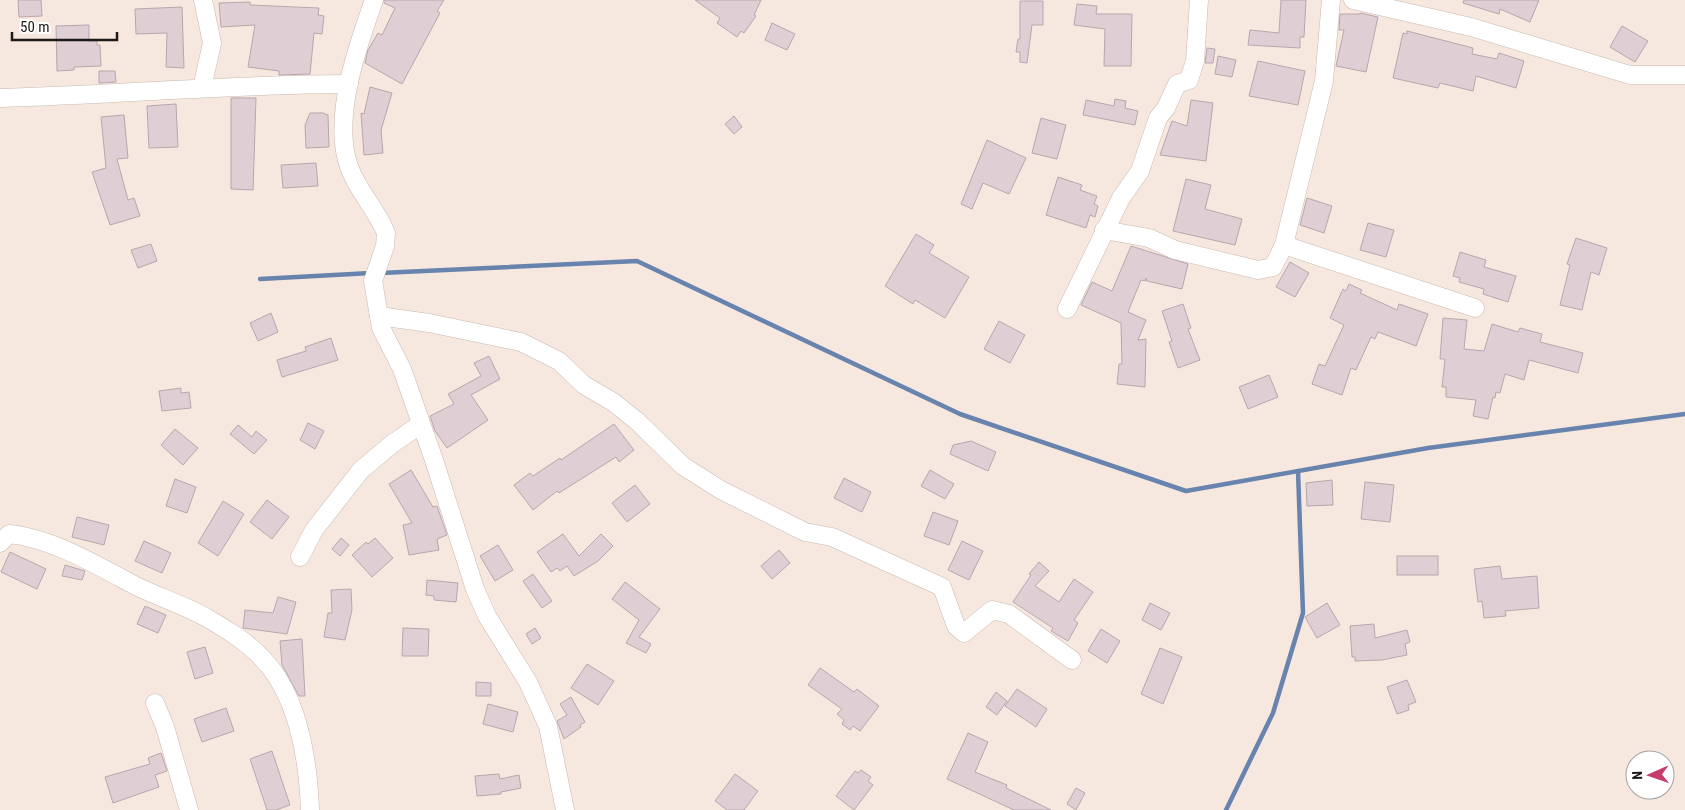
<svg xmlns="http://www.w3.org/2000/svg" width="1685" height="810" viewBox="0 0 1685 810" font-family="'Roboto Condensed',sans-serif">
<rect width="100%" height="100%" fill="#f6e8df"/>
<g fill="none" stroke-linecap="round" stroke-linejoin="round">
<g stroke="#6883ae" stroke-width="4.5">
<polyline points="381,273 637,261 960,414 1186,491 1428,448 1685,414"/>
<polyline points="260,279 371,273"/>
<polyline points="1226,810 1273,713 1303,613 1298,471"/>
</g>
</g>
<g fill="#dfcfd4" stroke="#b7a7ad">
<polygon points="18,0 41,0 42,16 19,17"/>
<polygon points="384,0 444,0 437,11 440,13 402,84 365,63 368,50 378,33 382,35 395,8 384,3"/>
<polygon points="695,0 761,0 754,15 756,16 744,33 741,31 737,37 717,23 720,18"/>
<polygon points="1281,0 1306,0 1304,37 1300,37 1300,48 1248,45 1250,30 1279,33"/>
<polygon points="1464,0 1539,0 1530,22 1500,9 1499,14 1463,3"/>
<polygon points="1020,1 1043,1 1043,25 1032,25 1027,63 1020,62 1020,52 1016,52 1018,39 1020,39"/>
<polygon points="250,2 250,5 319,8 318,15 324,16 322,34 314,33 310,74 279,75 279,71 248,67 255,25 221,27 219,3"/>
<polygon points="1077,4 1097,6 1096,14 1132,14 1131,66 1104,66 1105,29 1074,25"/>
<polygon points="182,7 184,68 166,67 167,33 136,34 135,9"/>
<polygon points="1360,13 1378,17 1366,72 1336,66 1344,30 1339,30 1340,14 1360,14"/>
<polygon points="772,23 795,34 787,50 765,40"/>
<polygon points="89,25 89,41 97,41 97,45 100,45 101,66 74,67 74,70 57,71 56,26"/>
<polygon points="1622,26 1648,41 1635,62 1610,47"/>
<polygon points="1407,31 1473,48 1472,54 1497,59 1499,53 1524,61 1516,88 1476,76 1473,91 1440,83 1438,88 1393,78 1403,33 1407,34"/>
<polygon points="1207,48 1215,49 1213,63 1205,63"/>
<polygon points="1218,56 1236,60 1232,77 1215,74"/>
<polygon points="1258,61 1305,71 1298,105 1249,96"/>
<polygon points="99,71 115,71 116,82 99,83"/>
<polygon points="370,87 392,93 381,130 383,153 364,155 361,113 364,114"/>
<polygon points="231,98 256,98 253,190 231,189"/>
<polygon points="1115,99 1126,101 1125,108 1138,111 1135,125 1083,115 1086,100 1114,106"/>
<polygon points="1191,100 1213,103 1206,161 1160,155 1172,121 1187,126"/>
<polygon points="176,104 178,147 149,148 147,106"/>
<polygon points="310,113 323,113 328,115 329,147 306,148 305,125"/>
<polygon points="124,115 128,158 117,159 128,200 134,198 140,216 110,225 92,172 106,168 101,117"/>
<polygon points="734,116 742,127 734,134 725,124"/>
<polygon points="1041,118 1066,125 1057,159 1032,153"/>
<polygon points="987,140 1026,158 1009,194 983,183 972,209 961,204"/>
<polygon points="316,163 318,186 283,188 281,165"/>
<polygon points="1058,177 1082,185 1080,190 1097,196 1094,204 1098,206 1095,217 1090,215 1086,228 1046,215"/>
<polygon points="1186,179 1211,185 1205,209 1242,219 1235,245 1173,231"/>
<polygon points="1307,198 1332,206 1324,233 1300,225"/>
<polygon points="1368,223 1394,230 1386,257 1360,250"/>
<polygon points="916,234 934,245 929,253 969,277 945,318 915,300 913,304 885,286"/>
<polygon points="1576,238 1607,248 1599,275 1591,272 1582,310 1560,305 1570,265 1567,264"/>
<polygon points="151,244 157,261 138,268 131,250"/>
<polygon points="1131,246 1188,264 1182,289 1147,281 1146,278 1146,281 1141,280 1128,312 1146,320 1138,340 1146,339 1145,387 1117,384 1119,364 1122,364 1121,323 1081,305 1092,282 1112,291"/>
<polygon points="1460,252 1486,260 1484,267 1516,276 1508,302 1483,294 1484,289 1459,282 1460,278 1453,276"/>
<polygon points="1290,262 1309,273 1295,297 1276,287"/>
<polygon points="1349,284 1362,290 1360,293 1397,310 1399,304 1428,314 1416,346 1378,332 1375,339 1371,337 1356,370 1351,368 1342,395 1312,384 1319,364 1325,366 1344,325 1330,318 1343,289 1346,291"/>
<polygon points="1183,304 1191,328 1188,329 1200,360 1178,368 1169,342 1172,341 1162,311"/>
<polygon points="271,313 278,332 258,341 250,323"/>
<polygon points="1443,318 1467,320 1464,349 1484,351 1492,324 1518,332 1520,328 1542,334 1540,342 1583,353 1578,373 1529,360 1524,380 1505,374 1500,393 1496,392 1495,398 1493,397 1488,419 1473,416 1476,400 1446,397 1446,387 1442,387 1445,359 1440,359"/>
<polygon points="999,321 1025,335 1010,363 984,349"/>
<polygon points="331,338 338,360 282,377 277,360 306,351 305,347"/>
<polygon points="489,356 500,379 471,395 488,420 447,448 435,431 430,416 454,404 448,394 481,376 474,363"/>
<polygon points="1269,375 1278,397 1248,409 1239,387"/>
<polygon points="181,388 181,393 189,392 191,408 162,411 159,391"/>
<polygon points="308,423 324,431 315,449 300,440"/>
<polygon points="614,424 634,450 619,462 616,457 559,493 557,491 533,510 514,485 530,473 533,476 560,458 561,460"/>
<polygon points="238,425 252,437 256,431 267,440 254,454 230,434"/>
<polygon points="175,429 198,448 183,465 161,445"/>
<polygon points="971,441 996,452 988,471 950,454 953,445"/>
<polygon points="411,470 433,507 437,506 447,535 437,539 439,550 409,555 403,525 412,523 389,484"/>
<polygon points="930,470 954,484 945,499 921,486"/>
<polygon points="844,478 871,492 862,512 834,498"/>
<polygon points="175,479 196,487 187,513 166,506"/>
<polygon points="1332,480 1333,505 1307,506 1306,483"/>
<polygon points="1365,482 1394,485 1390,522 1361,519"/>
<polygon points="635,485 650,504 627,522 612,503"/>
<polygon points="267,500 289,517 272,539 250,522"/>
<polygon points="223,501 244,514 218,556 198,543"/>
<polygon points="933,512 958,521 949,545 924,536"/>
<polygon points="77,517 109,525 104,545 72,537"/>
<polygon points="563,534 579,556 601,534 613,546 598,561 574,576 567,566 560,571 557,568 551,572 537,552"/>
<polygon points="341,538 349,545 340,556 332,549"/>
<polygon points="375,538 393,558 372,577 352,555 366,542 368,544"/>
<polygon points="144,541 171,553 162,573 135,561"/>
<polygon points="962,541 983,551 969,580 948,570"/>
<polygon points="498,545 513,570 495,581 480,556"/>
<polygon points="779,550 790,563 772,579 761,566"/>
<polygon points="10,552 46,569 37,589 1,572"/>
<rect x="1397" y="556" width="41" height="19"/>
<polygon points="1039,562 1049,571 1035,586 1059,602 1074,579 1093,592 1074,620 1078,623 1068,641 1051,631 1053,628 1013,602 1031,575 1029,574"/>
<polygon points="65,565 85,571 82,580 62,576"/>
<polygon points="1500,566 1502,579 1537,576 1539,608 1505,611 1506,616 1484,618 1482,601 1478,602 1474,569"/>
<polygon points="533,574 552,601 542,608 523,581"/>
<polygon points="427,580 458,583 456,602 434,600 434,596 426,595"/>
<polygon points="625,582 660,609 639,637 651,644 646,653 626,643 639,620 612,599"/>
<polygon points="351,589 352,610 345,640 324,637 328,613 332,613 331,590"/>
<polygon points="278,597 296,602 287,634 243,628 245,610 273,613"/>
<polygon points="1150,603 1170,613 1161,630 1142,620"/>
<polygon points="1327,603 1340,625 1317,638 1305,617"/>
<polygon points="145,606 166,615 158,633 137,624"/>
<polygon points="1374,624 1375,638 1407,630 1410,642 1405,644 1407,655 1382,660 1355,661 1355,657 1352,657 1350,626"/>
<polygon points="403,628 429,629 428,656 402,656"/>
<polygon points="535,628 541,638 532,644 526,634"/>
<polygon points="1101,629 1120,641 1107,663 1088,651"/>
<polygon points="302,639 305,696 299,696 282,665 280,641"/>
<polygon points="205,647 213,673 195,679 187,652"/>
<polygon points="1160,648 1182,657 1163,704 1141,694"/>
<polygon points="587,664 614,681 598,705 571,688"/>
<polygon points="820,668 854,692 857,689 879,706 860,731 853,726 850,730 842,724 844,720 837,714 842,709 808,685"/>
<polygon points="1407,680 1416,702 1408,705 1409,710 1397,714 1387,687"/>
<polygon points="476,682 491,683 491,696 476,696"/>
<polygon points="1017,689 1047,709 1036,727 1005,706"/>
<polygon points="996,692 1007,701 997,715 986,707"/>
<polygon points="571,697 585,722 580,725 581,727 564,739 557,721 567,715 560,704"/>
<polygon points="488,704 518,712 513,732 483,724"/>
<polygon points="226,708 234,731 202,742 194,719"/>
<polygon points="968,733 988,742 975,772 1007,785 1006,788 1051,810 1014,810 947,779"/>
<polygon points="272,751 290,805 276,810 267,810 250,759"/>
<polygon points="161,753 167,771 155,775 159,787 113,803 105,777 150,764 148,758"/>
<polygon points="861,770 871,777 868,781 873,785 854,810 836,796 855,771 858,773"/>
<polygon points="499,774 500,779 519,775 521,788 501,792 501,794 477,796 475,776"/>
<polygon points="735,774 758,791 744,810 727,810 715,801"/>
<polygon points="1076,788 1085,793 1076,810 1067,804"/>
</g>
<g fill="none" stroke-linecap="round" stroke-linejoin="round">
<g stroke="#c7b9b1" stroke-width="19">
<g id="minor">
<path d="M374,0C358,45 334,112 347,160C354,187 376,208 386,233L385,246L373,281L381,328L402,369L434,460L475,589L487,616L528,682L548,726L565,810"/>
<polyline points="1353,0 1471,27 1630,75 1685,75"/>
<polyline points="202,88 212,43 203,0"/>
<path d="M0,98C117,95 233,84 349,84"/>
<polyline points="1104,230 1149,238 1175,250 1258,270 1273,267 1284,245 1324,81 1331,0"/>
<polyline points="1284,245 1475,308"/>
<polyline points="1067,309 1121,198 1140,171 1158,118 1166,108 1177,84 1189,80 1195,61 1199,0"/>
<polyline points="379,316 429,323 521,342 559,361 584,385 613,402 637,421 683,466 721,490 805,532 832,537 942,587 956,626 964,633 992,610 1009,614 1072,660"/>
<path d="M0,543L9,534C51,538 97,565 134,585C158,597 184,605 207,618C226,629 246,641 262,658C299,696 308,759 310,810"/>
<polyline points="300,557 314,530 361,470 392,444 421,424"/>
<polyline points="155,703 165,727 189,810"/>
</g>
</g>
<use href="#minor" stroke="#fff" stroke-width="18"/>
</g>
<g transform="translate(1650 775) rotate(268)"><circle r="24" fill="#ffffff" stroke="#a5a3a2"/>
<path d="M0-4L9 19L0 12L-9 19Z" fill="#c73b6e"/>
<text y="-8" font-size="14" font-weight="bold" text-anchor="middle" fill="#1e1916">N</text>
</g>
<path d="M12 32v8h105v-8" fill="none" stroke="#1e1916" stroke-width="2.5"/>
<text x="20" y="32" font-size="15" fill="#1e1916" stroke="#ffffff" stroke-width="4" paint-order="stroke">50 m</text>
</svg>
